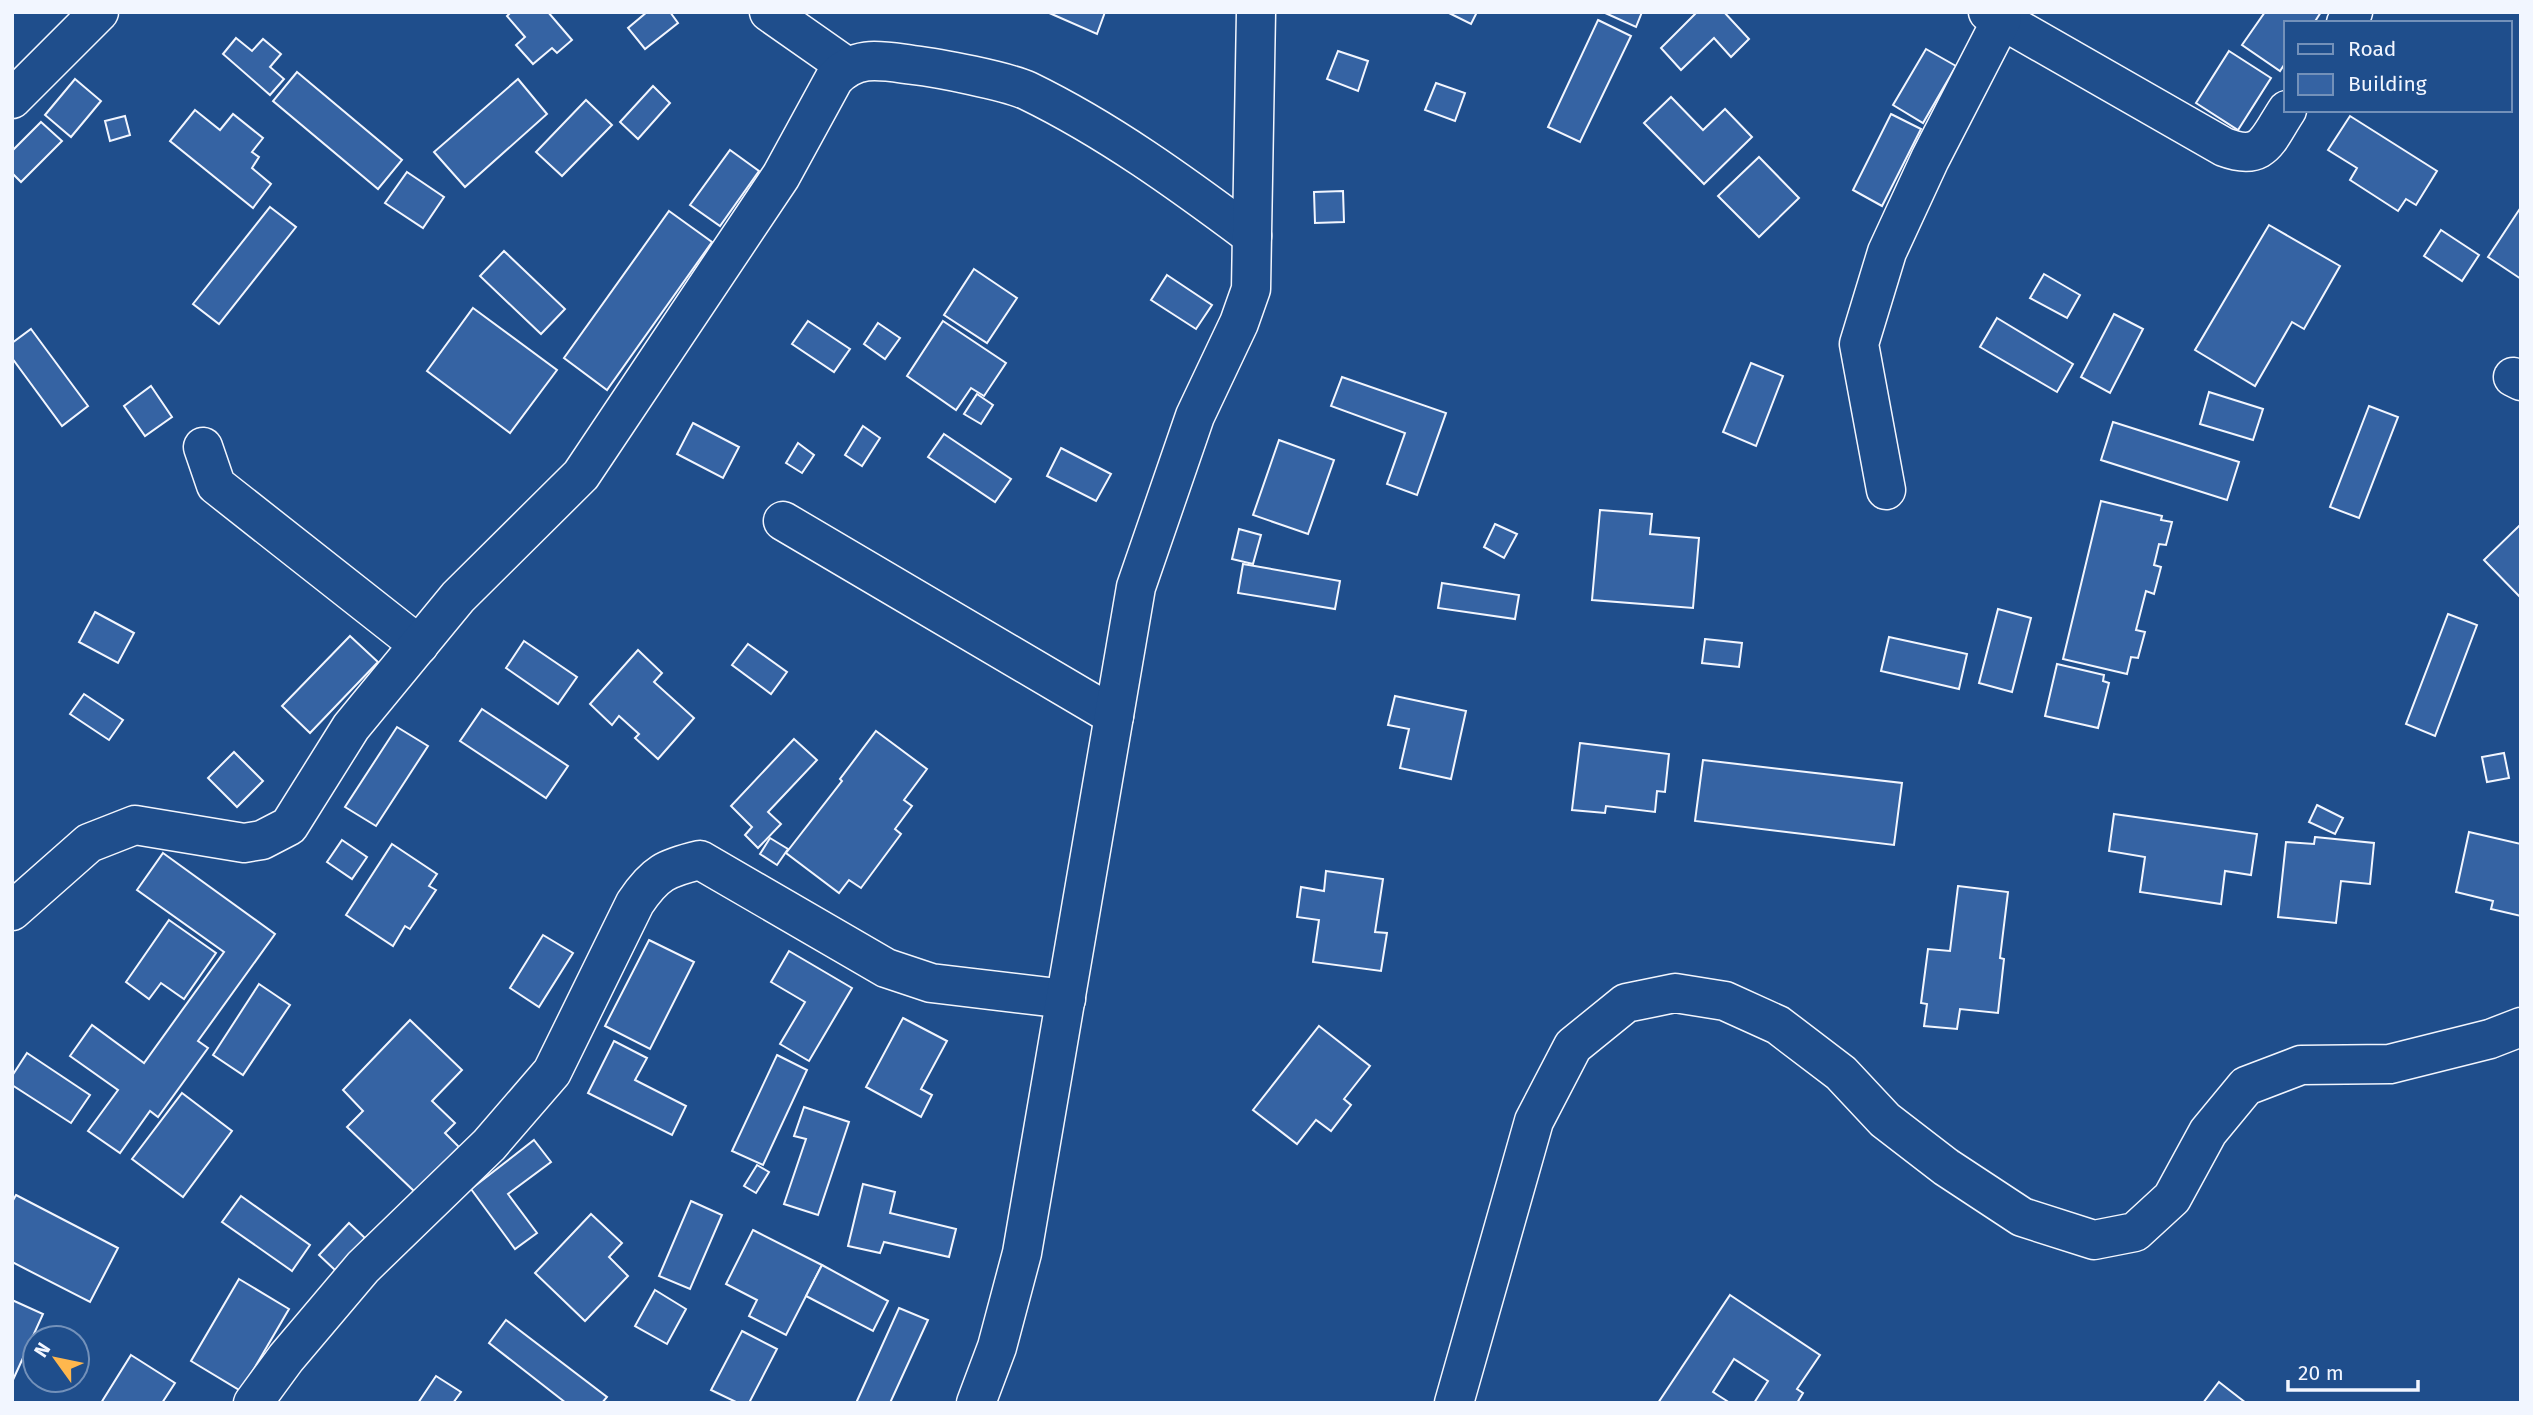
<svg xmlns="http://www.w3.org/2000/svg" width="2533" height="1415" viewBox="0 0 2533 1415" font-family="'Fira Sans',sans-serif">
<rect width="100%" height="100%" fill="#1f4e8c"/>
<g fill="#3563a3" stroke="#f2f6ff" stroke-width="2">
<polygon points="511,12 548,12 572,40 557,53 552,48 533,64 516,45 525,37 507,16"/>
<polygon points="647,12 670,12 678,23 645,49 628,28"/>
<polygon points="1047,12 1105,12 1097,34"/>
<polygon points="1447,12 1477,12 1471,24"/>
<polygon points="1603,12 1642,12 1636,27"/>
<polygon points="1697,12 1724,12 1749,39 1731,57 1714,38 1681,70 1661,48"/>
<polygon points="2265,12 2321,12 2314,23 2286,23 2286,62 2280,71 2242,45"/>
<polygon points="1598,20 1631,36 1580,142 1548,127"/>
<polygon points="236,38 252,51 263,39 281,54 270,67 284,79 270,95 223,54"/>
<polygon points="1926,49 1956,66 1923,123 1893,105"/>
<polygon points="1338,51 1368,61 1358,91 1327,79"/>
<polygon points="2229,51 2271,78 2238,130 2196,103"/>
<polygon points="297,72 402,160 378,189 273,101"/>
<polygon points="75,79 101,101 71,137 45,115"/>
<polygon points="518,79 547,114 465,187 434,152"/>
<polygon points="1436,83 1465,93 1455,121 1425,110"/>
<polygon points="653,86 670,103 638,139 620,122"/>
<polygon points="1671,97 1703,130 1725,109 1752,137 1704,184 1644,123"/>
<polygon points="586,100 612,125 562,176 536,152"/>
<polygon points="195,110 220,130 233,114 263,138 252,152 259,157 252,168 271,184 253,208 170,141"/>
<polygon points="1891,114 1921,129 1882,206 1853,190"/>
<polygon points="125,116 130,135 110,141 105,121"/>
<polygon points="2350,116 2437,171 2416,205 2406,199 2398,211 2350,180 2357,168 2328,150"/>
<polygon points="41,122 62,141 21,182 12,173 12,151"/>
<polygon points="730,150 759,171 720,226 690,205"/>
<polygon points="1759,157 1799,198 1759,237 1718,196"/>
<polygon points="407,172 444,197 423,228 385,203"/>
<polygon points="1343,191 1344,222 1315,223 1314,192"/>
<polygon points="270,207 296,227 219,324 193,304"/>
<polygon points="2521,207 2521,279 2488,257"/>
<polygon points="669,211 712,242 607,390 564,358"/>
<polygon points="2269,225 2340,266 2304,329 2292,322 2255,386 2195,350"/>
<polygon points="2441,230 2479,255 2462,281 2424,256"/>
<polygon points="504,251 565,309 541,334 480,276"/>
<polygon points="974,269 1017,298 987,343 944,315"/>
<polygon points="2044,274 2080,295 2067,318 2030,298"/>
<polygon points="1167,275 1212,305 1196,329 1151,300"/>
<polygon points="473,308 557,370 510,433 427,371"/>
<polygon points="2114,314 2143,329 2110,393 2081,377"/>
<polygon points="1997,318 2073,364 2057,392 1980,347"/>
<polygon points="808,321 850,349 834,372 792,344"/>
<polygon points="943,321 1006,363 984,396 971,388 956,410 907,376"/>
<polygon points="878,323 900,338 885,359 864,344"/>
<polygon points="31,329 88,406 62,426 12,358 12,343"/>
<polygon points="1751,363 1783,376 1756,446 1723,432"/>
<polygon points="1342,377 1446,413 1417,495 1387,484 1405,433 1331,406"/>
<polygon points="151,386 172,417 145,436 124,406"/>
<polygon points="2209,392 2263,409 2253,440 2200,424"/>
<polygon points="977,394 993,405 981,424 964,414"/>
<polygon points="2369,406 2398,417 2359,518 2330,507"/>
<polygon points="2113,422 2239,462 2227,500 2101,460"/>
<polygon points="693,423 739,447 723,478 677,454"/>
<polygon points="863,426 880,438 862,466 845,455"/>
<polygon points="944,434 1011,479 995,502 928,457"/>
<polygon points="1279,440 1334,460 1308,534 1253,515"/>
<polygon points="798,443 814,455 802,473 786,463"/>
<polygon points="1061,448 1111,474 1096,501 1047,476"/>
<polygon points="2101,501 2162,516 2161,520 2172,522 2166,545 2159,544 2154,565 2161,567 2154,594 2146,591 2136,630 2145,632 2138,658 2131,657 2127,674 2063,659"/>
<polygon points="1600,510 1652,514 1650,534 1699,538 1693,608 1592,600"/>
<polygon points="1495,524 1517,534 1504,558 1484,547"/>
<polygon points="2521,524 2521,598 2484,560"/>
<polygon points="1239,529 1261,535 1253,564 1232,559"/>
<polygon points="1243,564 1340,581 1335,609 1238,593"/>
<polygon points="1442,583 1519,595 1515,619 1438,608"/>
<polygon points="1998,609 2031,618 2012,692 1979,683"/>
<polygon points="95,612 134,633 118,663 79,642"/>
<polygon points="2448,614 2477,625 2435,736 2406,724"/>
<polygon points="350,636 378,662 310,733 282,706"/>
<polygon points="1889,637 1967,654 1959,689 1881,671"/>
<polygon points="1705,639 1742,643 1739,667 1702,663"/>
<polygon points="524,641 577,677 558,704 506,668"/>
<polygon points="748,644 787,672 771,694 732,665"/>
<polygon points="638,650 662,673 654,682 694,718 658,759 635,738 639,734 619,716 612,725 590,704"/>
<polygon points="2057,664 2104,675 2103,681 2109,683 2098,728 2045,716"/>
<polygon points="84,694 123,720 109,740 70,714"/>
<polygon points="1395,696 1466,711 1451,779 1400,768 1409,729 1388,725"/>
<polygon points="482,709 568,766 546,798 460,741"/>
<polygon points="397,727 428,746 376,826 345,807"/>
<polygon points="876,731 927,769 904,800 912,806 895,829 901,834 861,888 849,880 839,893 786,853 842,781 840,779"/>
<polygon points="794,739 817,760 768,812 781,824 758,848 745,835 752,827 731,806"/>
<polygon points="1580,743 1669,754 1665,792 1657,791 1655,812 1606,806 1605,813 1572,810"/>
<polygon points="234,752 263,781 237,807 208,778"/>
<polygon points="2504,753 2509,778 2487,782 2482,757"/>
<polygon points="1703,760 1902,783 1894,845 1695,821"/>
<polygon points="2317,805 2343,818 2335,834 2309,822"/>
<polygon points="2114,814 2257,834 2251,875 2225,871 2221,904 2140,892 2145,857 2109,851"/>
<polygon points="2469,832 2521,844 2521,916 2491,909 2493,901 2456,892"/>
<polygon points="2315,837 2374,843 2370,884 2341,881 2336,923 2278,917 2286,842 2314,844"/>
<polygon points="770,838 788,849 777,865 760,854"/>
<polygon points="342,840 367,857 352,879 327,862"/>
<polygon points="392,844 437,874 429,886 436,890 410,929 405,926 393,946 346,915"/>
<polygon points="163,853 275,934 198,1041 208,1048 158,1117 150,1111 120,1153 88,1131 118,1090 70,1056 92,1025 144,1063 224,952 137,890"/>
<polygon points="1326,871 1383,879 1375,932 1387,933 1381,971 1313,962 1319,920 1297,917 1301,887 1324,891"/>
<polygon points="1958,886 2008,892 2000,958 2004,959 1998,1013 1960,1009 1957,1029 1924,1026 1927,1004 1921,1003 1928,949 1950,951"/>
<polygon points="169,920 216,953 184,999 161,983 149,999 126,982"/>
<polygon points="543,935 573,953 539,1007 510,988"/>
<polygon points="649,940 694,962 650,1049 605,1026"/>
<polygon points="789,951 852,988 809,1061 780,1044 805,1002 771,982"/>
<polygon points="259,984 290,1005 243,1075 213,1055"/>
<polygon points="903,1018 947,1041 921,1089 932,1095 921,1117 866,1087"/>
<polygon points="410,1020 462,1070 432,1101 455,1123 445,1133 459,1147 415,1192 347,1127 363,1111 343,1090"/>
<polygon points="1319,1026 1370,1066 1344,1099 1351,1105 1331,1131 1316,1120 1297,1144 1253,1110"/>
<polygon points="614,1041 647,1058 635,1080 686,1106 672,1135 588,1093"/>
<polygon points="27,1053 90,1095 71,1123 12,1085 12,1076"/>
<polygon points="777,1055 807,1070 763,1165 732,1151"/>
<polygon points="182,1093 232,1131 183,1197 132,1159"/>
<polygon points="804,1107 849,1122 818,1215 784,1204 806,1139 794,1136"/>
<polygon points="534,1140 551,1162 508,1194 537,1233 515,1249 471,1189"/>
<polygon points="757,1165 769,1172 756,1193 744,1186"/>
<polygon points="863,1184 895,1192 890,1213 956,1229 949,1257 884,1242 880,1253 848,1246"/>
<polygon points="16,1195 118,1248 90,1302 12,1262 12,1202"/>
<polygon points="241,1196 310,1245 292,1271 222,1222"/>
<polygon points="691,1201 722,1215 690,1289 659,1276"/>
<polygon points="591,1214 622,1243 609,1257 628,1276 585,1321 535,1273"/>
<polygon points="349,1223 365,1238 335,1270 319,1255"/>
<polygon points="753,1230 822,1265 786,1335 749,1316 757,1300 726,1284"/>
<polygon points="822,1265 888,1301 873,1331 806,1296"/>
<polygon points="239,1279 289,1309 241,1391 191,1361"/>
<polygon points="655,1290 686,1309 667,1344 635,1326"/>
<polygon points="1730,1295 1820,1355 1797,1389 1803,1393 1797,1403 1754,1403 1768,1381 1734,1359 1713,1392 1730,1403 1658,1403"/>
<polygon points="12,1300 43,1314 12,1382"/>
<polygon points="899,1308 928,1320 890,1403 856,1403"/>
<polygon points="506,1320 607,1397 602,1403 566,1403 489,1343"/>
<polygon points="742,1331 777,1349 749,1403 738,1403 711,1390"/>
<polygon points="131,1355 175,1383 162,1403 101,1403"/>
<polygon points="436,1376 461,1392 453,1403 418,1403"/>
<polygon points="2219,1382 2246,1403 2203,1403"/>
</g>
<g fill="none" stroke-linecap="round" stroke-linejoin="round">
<g stroke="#f2f6ff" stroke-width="41">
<g id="minor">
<polyline points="769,12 846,66"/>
<path d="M1988,12L2224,147C2264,162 2267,140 2287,110"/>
<polyline points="2346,23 2353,12"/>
<polyline points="12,99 99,12"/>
<polyline points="2513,377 2521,381"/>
<polyline points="203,447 216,485 419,645"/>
<polyline points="1886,490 1859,344 1887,252 1930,159 2002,19"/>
<polyline points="783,521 1114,716"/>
<path d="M12,911L89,843L135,825L244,843L262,840L289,826L351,727L458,597L581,475L781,176L834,79C857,54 882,61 913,65C939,68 1006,81 1028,91C1108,130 1181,183 1252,236"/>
<path d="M253,1403L286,1358L363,1267L489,1145L552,1072L635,903C655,873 666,868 700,860L886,968L931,983L1066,999"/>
<polyline points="976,1403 997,1347 1022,1253 1136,587 1195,416 1239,323 1251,289 1256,12"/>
<polyline points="1454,1403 1534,1121 1573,1046 1626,1003 1675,993 1725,1001 1778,1025 1841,1073 1885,1120 1946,1167 2022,1217 2094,1240 2135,1232 2172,1198 2208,1132 2246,1086 2301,1065 2390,1064 2490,1039 2521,1027"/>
</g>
</g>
<use href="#minor" stroke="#1f4e8c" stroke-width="38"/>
</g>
<rect width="2533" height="1415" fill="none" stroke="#f2f6ff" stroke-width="28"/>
<rect x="2284" y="21" width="228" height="91" fill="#1f4e8c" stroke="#7391ba" stroke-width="2"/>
<rect x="2298" y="44" width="35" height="10" fill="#1f4e8c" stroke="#7391ba" stroke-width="2"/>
<text x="2348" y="56" font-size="21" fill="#f2f6ff">Road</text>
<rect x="2298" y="74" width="35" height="21" fill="#3563a3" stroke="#7391ba" stroke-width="2"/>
<text x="2348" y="91" font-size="21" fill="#f2f6ff">Building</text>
<g transform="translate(56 1359) rotate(303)"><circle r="33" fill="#1f4e8c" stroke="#7391ba" stroke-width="2"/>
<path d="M0-5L12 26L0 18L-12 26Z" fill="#ffb74d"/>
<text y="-10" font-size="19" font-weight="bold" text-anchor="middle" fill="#f2f6ff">N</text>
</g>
<path d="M2288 1380v10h130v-10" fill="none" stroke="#f2f6ff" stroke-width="3.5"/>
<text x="2298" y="1380" font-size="21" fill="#f2f6ff" stroke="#1f4e8c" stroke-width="5" paint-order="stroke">20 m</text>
</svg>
